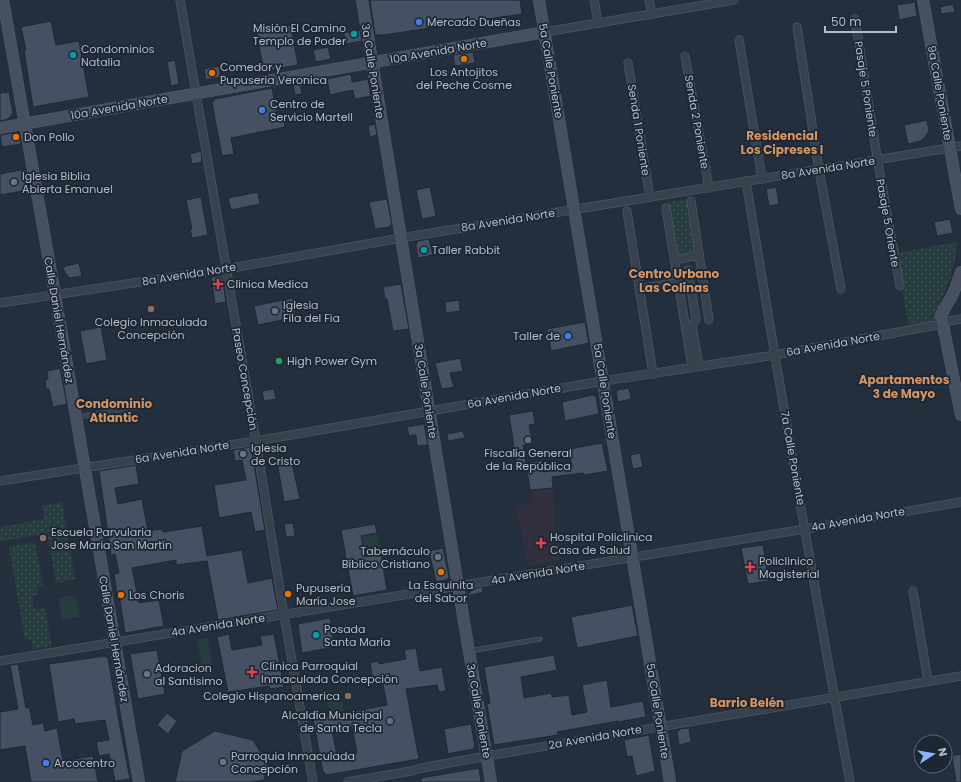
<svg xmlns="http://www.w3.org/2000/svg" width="961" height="782" viewBox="0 0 961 782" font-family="Poppins,sans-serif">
<defs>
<pattern id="park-dots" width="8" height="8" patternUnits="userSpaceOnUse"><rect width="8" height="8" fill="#263c3f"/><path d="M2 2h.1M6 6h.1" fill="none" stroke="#435659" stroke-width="1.8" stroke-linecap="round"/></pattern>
</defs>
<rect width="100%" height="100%" fill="#242f3e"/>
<polygon fill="#32303f" points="553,488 555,525 561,560 528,566 516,506 532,503 530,490"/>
<g fill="#263c3f">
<polygon points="377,533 381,554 365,557 361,536"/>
<polygon points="76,595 80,617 62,620 58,598"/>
<path d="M208,638L212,664C211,669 207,668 202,667V666L197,640Z"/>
<polygon points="340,691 344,713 330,715 326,694"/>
</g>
<g fill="url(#park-dots)">
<polygon points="688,199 697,252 675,256 667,202"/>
<polygon points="957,242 956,255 951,276 937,312 935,320 933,321 908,325 897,253"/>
<polygon points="62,502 75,579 56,583 47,533 0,542 0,527 44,519 42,506"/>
<polygon points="35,542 43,586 37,587 38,595 32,596 34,609 45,608 52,646 33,649 31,639 25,640 9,547"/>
</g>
<g fill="#455162" stroke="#1f2835" fill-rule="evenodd">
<polygon points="370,0 520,0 522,14 384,35 375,35"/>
<polygon points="915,2 917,16 899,20 897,5"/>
<polygon points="953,4 955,12 941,14 940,7"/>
<polygon points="51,21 56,45 79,41 89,97 33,107 24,51 26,50 21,27"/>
<polygon points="291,25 298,65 264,71 256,31"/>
<polygon points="360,30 362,41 346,44 344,33"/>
<polygon points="328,47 331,59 316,62 313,50"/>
<polygon points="473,52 475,63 455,66 453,55"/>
<polygon points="175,60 179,84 171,86 167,62"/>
<polygon points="219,66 221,77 206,80 204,69"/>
<polygon points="351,74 352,82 368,79 371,96 355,99 353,90 330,95 327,79"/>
<polygon points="300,83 302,94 295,95 293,85"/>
<polygon points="272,88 277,115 283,114 285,127 231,138 234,154 222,156 212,103 215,99"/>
<polygon points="9,92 13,113 8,119 0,121 0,93"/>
<polygon points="927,120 929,131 924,138 920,141 908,144 904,125"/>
<polygon points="375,124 377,135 370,137 368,126"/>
<polygon points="19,132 21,144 2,147 0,135"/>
<polygon points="201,151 202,162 192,164 190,154"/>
<polygon points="26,169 29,190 0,195 0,174"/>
<polygon points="430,187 436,216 422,219 416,190"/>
<polygon points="776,187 779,204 769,206 766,189"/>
<polygon points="258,192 260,204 231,210 228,198"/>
<polygon points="201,197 208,235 192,238 190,229 192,229 186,200"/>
<polygon points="387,199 392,224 389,227 375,229 369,202"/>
<polygon points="950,219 953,233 937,236 934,222"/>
<polygon points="429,239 433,255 418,258 416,245 418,241"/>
<polygon points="79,263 82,276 70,278 66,274 62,267"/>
<polygon points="222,275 226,302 215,304 211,277"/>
<polygon points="401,284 409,329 393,331 387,299 385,299 383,287"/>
<polygon points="293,298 296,317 258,325 254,306"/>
<polygon points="459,300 460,311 446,313 445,302"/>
<polygon points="585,322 589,343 551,351 547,329"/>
<polygon points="101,327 107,360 86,364 80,331"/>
<polygon points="460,358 463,371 450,373 454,387 443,389 441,387 435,363"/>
<polygon points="60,368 67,404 53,407 49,389 46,389 45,380 48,379 47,371"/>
<polygon points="629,388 631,399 618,402 616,392 618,390"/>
<polygon points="274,389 276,399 264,401 262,391"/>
<polygon points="592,395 596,397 599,414 565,421 562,402"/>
<polygon points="533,411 535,424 529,425 533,444 523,445 526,463 541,460 543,472 572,467 569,449 602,443 608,471 584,475 583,473 552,477 553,488 530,490 527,470 518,472 509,415"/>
<polygon points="424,424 428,445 417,446 416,435 409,436 407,427"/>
<polygon points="463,431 465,438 448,441 447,434"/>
<polygon points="251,447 265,530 255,532 251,512 219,518 214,485 246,480 242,460 235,461 233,450"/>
<polygon points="640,453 643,467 633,469 630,455"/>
<polygon points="291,459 300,499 284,502 277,462"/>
<polygon points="136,465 139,484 115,488 118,504 142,499 148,531 162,529 163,532 202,526 207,556 242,550 248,583 272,578 278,610 218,620 207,561 176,565 176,560 132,568 139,603 159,600 164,626 125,633 119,594 117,594 114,574 119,573 115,554 111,555 99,471"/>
<polygon points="293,523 295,536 286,537 284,524"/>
<polygon points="375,524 377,533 361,536 365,557 381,554 387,590 353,596 341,530"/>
<polygon points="763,545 769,581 748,584 741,548"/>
<polygon points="443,548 449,577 446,580 436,582 429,551"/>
<polygon points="482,587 483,592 467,596 473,589"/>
<polygon points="632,605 638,636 577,648 571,617"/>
<polygon points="330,618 334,647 302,653 298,624"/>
<polygon points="229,634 232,650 262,645 260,636 274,634 284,687 270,689 269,686 228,692 217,637"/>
<path d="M416,648L420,671L442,667L446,691L439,692L437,685L406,689L419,759L327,775L323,772L313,719L387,705L382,679L373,681L370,663L378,661L379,664L406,659L404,650ZM352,727L357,753L337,756L332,730Z"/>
<polygon points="157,650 165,694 138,699 130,654"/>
<polygon points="554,655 557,670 521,677 524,698 551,693 552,697 569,695 572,715 587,712 582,685 607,680 611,707 643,701 646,717 618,722 618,721 557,732 558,735 494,745 487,704 490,703 484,667"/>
<polygon points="105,656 108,658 120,727 130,779 115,781 109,754 99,756 96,742 109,740 105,720 75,724 74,719 58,722 49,664"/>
<polygon points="18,664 26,708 29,707 33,725 43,723 45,731 57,728 63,761 93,756 98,782 31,782 25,746 0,750 0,712 18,709 10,665"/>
<polygon points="167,713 177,721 168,734 157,725"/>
<polygon points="471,724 475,747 473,749 448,754 444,729"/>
<polygon points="689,728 691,742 679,745 677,733 680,729"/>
<polygon points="215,731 253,740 273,773 265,774 264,780 250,782 175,782 182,751"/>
<polygon points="649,735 655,771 636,776 632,756 627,757 624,740"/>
<polygon points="961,754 961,782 956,782 952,756"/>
<polygon points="479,768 481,782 421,782 421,778"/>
</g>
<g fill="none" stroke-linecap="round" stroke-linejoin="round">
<g stroke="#565f6c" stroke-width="5">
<g id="lane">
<polyline points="78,417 144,406"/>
<polyline points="470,651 540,639"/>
</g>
</g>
<g stroke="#565f6c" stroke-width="9">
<g id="street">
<polyline points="180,0 256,441 284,615 313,782"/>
<polyline points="594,0 598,23"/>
<polyline points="649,0 652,14"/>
<polyline points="855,19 879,169 900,286"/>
<polyline points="797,27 819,170 841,289"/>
<polyline points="545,32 734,0"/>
<polyline points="739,40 762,179"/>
<polyline points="685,56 709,188"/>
<polyline points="628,63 650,197"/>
<path d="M746,181C779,382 813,582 850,782"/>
<polyline points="691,201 709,320"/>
<polyline points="666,208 692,367"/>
<polyline points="627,211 653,374"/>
<polyline points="674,260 699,255"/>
<polyline points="688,270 696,319 692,326 699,366"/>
<polyline points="639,289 678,282"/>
<polyline points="0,303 226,269 401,238 961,146"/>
<polyline points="949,321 961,319"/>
<polyline points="0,481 256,441 603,381 775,355 942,324"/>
<polyline points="913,591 928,681"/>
<polyline points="0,661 805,529 961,502"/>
<polyline points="348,782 411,771 422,768 487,756 961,676"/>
</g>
</g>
<g stroke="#565f6c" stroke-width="12">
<g id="secondary">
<polyline points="3,0 55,295 139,782"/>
<polyline points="362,0 458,586 491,782"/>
<polyline points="539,0 670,782"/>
<polyline points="923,0 961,209"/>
<polyline points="0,128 545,32"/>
<polyline points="961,272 953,294 941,315 961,415"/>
</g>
</g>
<use href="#lane" stroke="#38414e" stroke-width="4"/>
<use href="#street" stroke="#38414e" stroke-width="8"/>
<use href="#secondary" stroke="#465061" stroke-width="11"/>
</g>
<g fill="#3f7fe0" stroke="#1d2633" stroke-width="1.5">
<circle cx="419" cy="22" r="4"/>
<circle cx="262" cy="110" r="4"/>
<circle cx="568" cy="336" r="4"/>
<circle cx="46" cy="763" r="4"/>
</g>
<g fill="#0f9aa8" stroke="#1d2633" stroke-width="1.5">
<circle cx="354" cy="34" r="4"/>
<circle cx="73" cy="55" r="4"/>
<circle cx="424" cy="250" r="4"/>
<circle cx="316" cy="635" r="4"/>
</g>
<g fill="#e8710a" stroke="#1d2633" stroke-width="1.5">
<circle cx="464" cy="59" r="4"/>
<circle cx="212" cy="73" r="4"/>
<circle cx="16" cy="137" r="4"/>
<circle cx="441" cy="572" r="4"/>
<circle cx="288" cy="594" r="4"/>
<circle cx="121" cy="595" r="4"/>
</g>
<g fill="#6b7280" stroke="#1d2633" stroke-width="1.5">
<circle cx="14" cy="182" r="4"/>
<circle cx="275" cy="311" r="4"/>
<circle cx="243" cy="454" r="4"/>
<circle cx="438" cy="557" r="4"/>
<circle cx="147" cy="674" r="4"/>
<circle cx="223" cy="762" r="4"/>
</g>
<g fill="#e0444e" stroke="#1d2633" stroke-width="1.5">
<path d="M216 278h4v4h4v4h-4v4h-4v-4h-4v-4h4z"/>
<path d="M539 537h4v4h4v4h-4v4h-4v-4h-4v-4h4z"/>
<path d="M748 561h4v4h4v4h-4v4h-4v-4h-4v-4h4z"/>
<path d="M250 666h4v4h4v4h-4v4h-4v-4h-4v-4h4z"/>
</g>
<g fill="#8d6e63" stroke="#1d2633" stroke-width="1.5">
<circle cx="151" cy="309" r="4"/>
<circle cx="43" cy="538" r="4"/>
<circle cx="348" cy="696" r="4"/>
</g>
<circle fill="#2e9e5b" stroke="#1d2633" stroke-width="1.5" cx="279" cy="361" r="4"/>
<g fill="#5c6f8a" stroke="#1d2633" stroke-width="1.5">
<circle cx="528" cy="440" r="4"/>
<circle cx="390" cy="721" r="4"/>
</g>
<g text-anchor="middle" stroke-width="3.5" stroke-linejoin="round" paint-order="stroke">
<g font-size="11" fill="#b4bcc9" stroke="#1d2633" text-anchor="start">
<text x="427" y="26">Mercado Dueñas</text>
<text x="346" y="32" text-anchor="end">Misión El Camino<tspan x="346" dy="13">Templo de Poder</tspan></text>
<text x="81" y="53">Condominios<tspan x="81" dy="13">Natalia</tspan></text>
<text x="220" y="71">Comedor y<tspan x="220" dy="13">Pupuseria Veronica</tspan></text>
<text x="464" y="76" text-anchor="middle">Los Antojitos<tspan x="464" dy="13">del Peche Cosme</tspan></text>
<text x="270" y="108">Centro de<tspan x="270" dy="13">Servicio Martell</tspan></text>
<text x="24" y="141">Don Pollo</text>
<text x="22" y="180">Iglesia Biblia<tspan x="22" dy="13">Abierta Emanuel</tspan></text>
<text x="432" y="254">Taller Rabbit</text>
<text x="227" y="288">Clínica Medica</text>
<text x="283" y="309">Iglesia<tspan x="283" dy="13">Fila del Fia</tspan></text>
<text x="151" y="326" text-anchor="middle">Colegio Inmaculada<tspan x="151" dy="13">Concepción</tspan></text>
<text x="560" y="340" text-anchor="end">Taller de</text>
<text x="287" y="365">High Power Gym</text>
<text x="251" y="452">Iglesia<tspan x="251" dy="13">de Cristo</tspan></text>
<text x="528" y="457" text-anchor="middle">Fiscalía General<tspan x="528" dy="13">de la República</tspan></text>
<text x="51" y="536">Escuela Parvularia<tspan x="51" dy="13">Jose Maria San Martín</tspan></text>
<text x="550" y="541">Hospital Policlínica<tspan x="550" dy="13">Casa de Salud</tspan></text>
<text x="430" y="555" text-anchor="end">Tabernáculo<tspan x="430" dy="13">Bíblico Cristiano</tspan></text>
<text x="759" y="565">Policlinico<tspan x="759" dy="13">Magisterial</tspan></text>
<text x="441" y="589" text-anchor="middle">La Esquinita<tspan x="441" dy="13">del Sabor</tspan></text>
<text x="296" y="592">Pupuseria<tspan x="296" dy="13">María Jose</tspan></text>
<text x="129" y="599">Los Choris</text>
<text x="324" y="633">Posada<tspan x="324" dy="13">Santa María</tspan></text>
<text x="261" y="670">Clínica Parroquial<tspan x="261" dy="13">Inmaculada Concepción</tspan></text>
<text x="155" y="672">Adoracion<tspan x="155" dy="13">al Santisimo</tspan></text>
<text x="340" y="700" text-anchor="end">Colegio Hispanoamerica</text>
<text x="382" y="719" text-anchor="end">Alcaldía Municipal<tspan x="382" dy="13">de Santa Tecla</tspan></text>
<text x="231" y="760">Parroquia Inmaculada<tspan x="231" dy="13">Concepción</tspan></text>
<text x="54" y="767">Arcocentro</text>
</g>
<g font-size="11" fill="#b4bcc9" stroke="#1d2633">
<text transform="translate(438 51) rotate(-10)" y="4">10a Avenida Norte</text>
<text transform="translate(373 71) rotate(81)" y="4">3a Calle Poniente</text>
<text transform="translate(551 71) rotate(80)" y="4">5a Calle Poniente</text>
<text transform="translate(866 89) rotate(81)" y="4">Pasaje 5 Poniente</text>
<text transform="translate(940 93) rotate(80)" y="4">9a Calle Poniente</text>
<text transform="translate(119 107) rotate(-10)" y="4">10a Avenida Norte</text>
<text transform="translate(697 122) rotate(80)" y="4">Senda 2 Poniente</text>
<text transform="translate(639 130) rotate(81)" y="4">Senda 1 Poniente</text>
<text transform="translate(828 168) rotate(-9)" y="4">8a Avenida Norte</text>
<text transform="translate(508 220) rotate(-9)" y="4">8a Avenida Norte</text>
<text transform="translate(888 223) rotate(80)" y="4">Pasaje 5 Oriente</text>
<text transform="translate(189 274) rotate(-9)" y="4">8a Avenida Norte</text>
<text transform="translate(59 320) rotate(80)" y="4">Calle Daniel Hernández</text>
<text transform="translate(833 344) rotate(-10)" y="4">6a Avenida Norte</text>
<text transform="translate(245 379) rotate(80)" y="4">Paseo Concepción</text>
<text transform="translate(426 391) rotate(81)" y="4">3a Calle Poniente</text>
<text transform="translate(605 391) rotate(81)" y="4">5a Calle Poniente</text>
<text transform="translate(514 396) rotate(-10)" y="4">6a Avenida Norte</text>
<text transform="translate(182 452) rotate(-9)" y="4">6a Avenida Norte</text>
<text transform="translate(793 458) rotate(80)" y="4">7a Calle Poniente</text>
<text transform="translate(858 519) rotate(-10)" y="4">4a Avenida Norte</text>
<text transform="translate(538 573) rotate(-9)" y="4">4a Avenida Norte</text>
<text transform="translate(218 625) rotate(-9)" y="4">4a Avenida Norte</text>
<text transform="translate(114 639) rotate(80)" y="4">Calle Daniel Hernández</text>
<text transform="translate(479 711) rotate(80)" y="4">3a Calle Poniente</text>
<text transform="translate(658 711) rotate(81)" y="4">5a Calle Poniente</text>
<text transform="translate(595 737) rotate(-10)" y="4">2a Avenida Norte</text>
</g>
<g font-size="12" font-weight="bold" fill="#d59563" stroke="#1d2633">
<text x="782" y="140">Residencial<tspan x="782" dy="14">Los Cipreses I</tspan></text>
<text x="674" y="278">Centro Urbano<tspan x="674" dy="14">Las Colinas</tspan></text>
<text x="904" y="384">Apartamentos<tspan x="904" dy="14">3 de Mayo</tspan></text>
<text x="114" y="408">Condominio<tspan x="114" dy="14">Atlantic</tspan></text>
<text x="747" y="707">Barrio Belén</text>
</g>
</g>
<g transform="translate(933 754) rotate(78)"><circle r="19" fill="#1d2633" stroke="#59626f"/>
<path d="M0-3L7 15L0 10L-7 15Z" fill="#8ab4f8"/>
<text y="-6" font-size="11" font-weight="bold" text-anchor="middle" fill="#b4bcc9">N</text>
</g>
<path d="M825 26v6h71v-6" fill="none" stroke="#b4bcc9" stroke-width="2"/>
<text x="831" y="26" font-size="12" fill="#b4bcc9" stroke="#1d2633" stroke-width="3" paint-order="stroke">50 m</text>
</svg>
